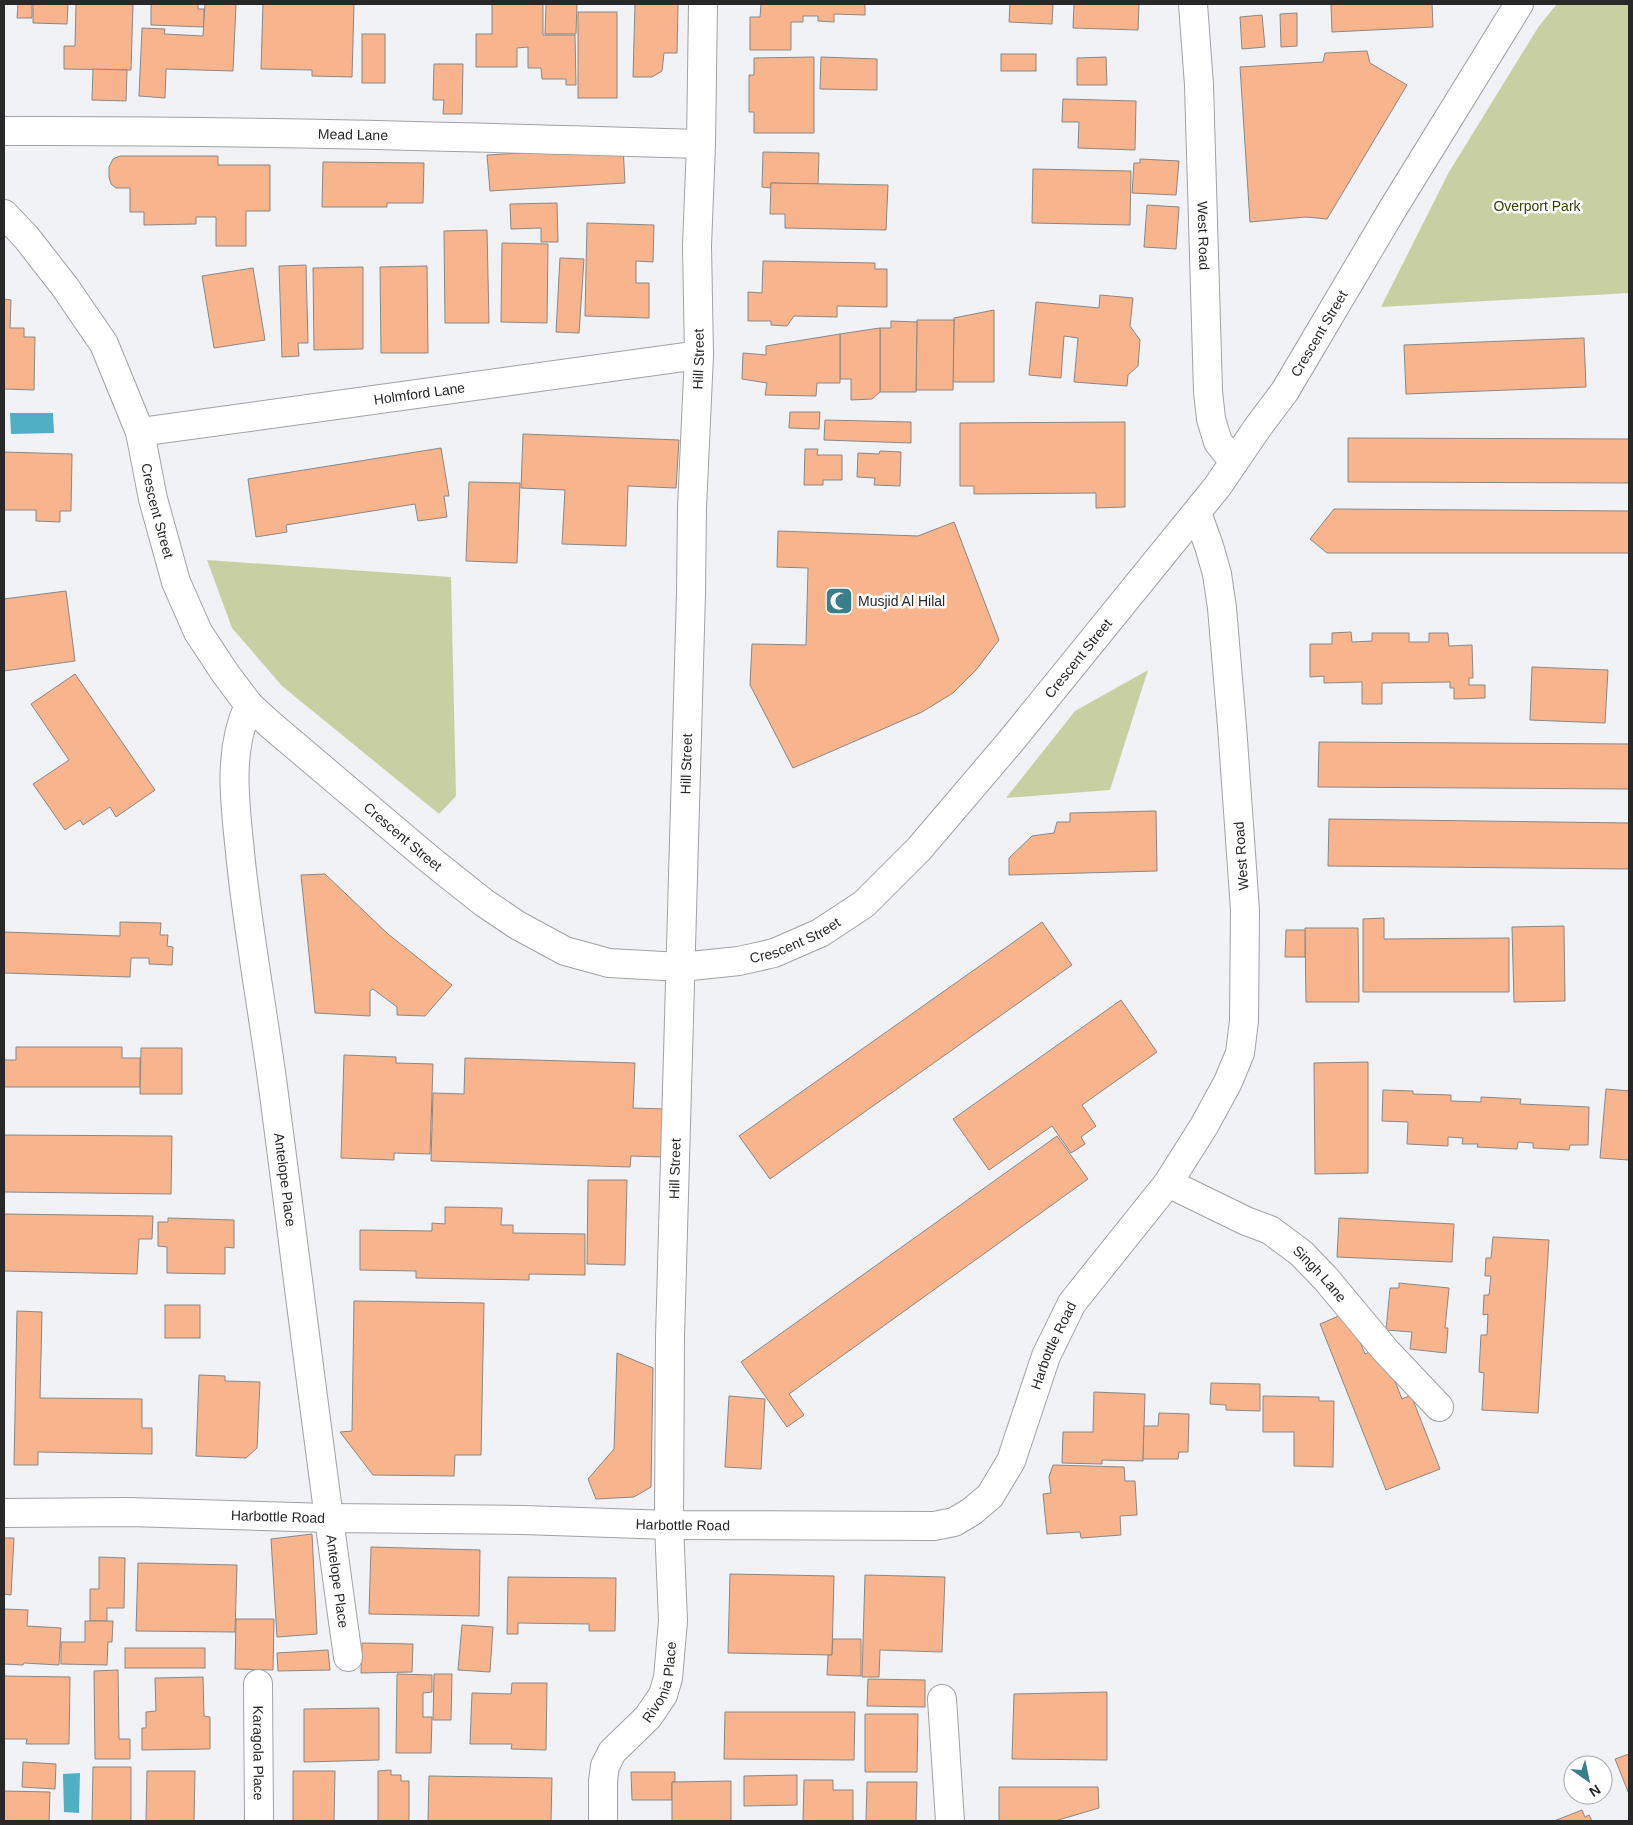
<svg xmlns="http://www.w3.org/2000/svg" width="1633" height="1825" viewBox="0 0 1633 1825" font-family="Arial,sans-serif">
<rect width="100%" height="100%" fill="#f1f2f5"/>
<g fill="#c8d0a3">
<polygon points="1557,4 1629,4 1629,293 1381,307 1449,172 1539,26"/>
<polygon points="207,560 451,577 456,796 439,814 282,686 232,628"/>
<polygon points="1148,670 1110,790 1006,798 1075,711"/>
</g>
<g fill="#50afc5">
<polygon points="10,413 53,413 54,433 11,434"/>
<polygon points="80,1773 79,1813 64,1812 63,1774"/>
</g>
<g fill="#f8b58d" stroke="#8a8786">
<polygon points="18,4 32,4 32,18 17,18"/>
<polygon points="33,4 68,4 67,24 33,23"/>
<polygon points="76,4 133,4 131,70 64,69 64,46 75,46"/>
<polygon points="151,4 198,4 198,9 204,9 204,27 151,25"/>
<polygon points="205,4 236,4 233,71 166,69 165,98 139,96 142,28 165,29 164,34 203,36"/>
<polygon points="263,4 354,4 352,77 312,76 312,70 261,69"/>
<polygon points="492,4 543,4 543,35 575,35 576,85 566,85 566,79 542,79 541,68 528,68 528,47 517,48 517,67 476,67 476,34 492,34"/>
<polygon points="546,4 577,4 576,34 545,34"/>
<polygon points="635,4 678,4 677,53 664,53 662,71 652,77 633,77"/>
<polygon points="761,4 865,4 865,15 834,14 834,22 818,21 818,16 803,16 803,22 791,22 791,50 750,50 750,17 760,17"/>
<polygon points="1010,4 1053,4 1052,24 1009,22"/>
<polygon points="1074,4 1139,4 1138,30 1073,28"/>
<polygon points="1331,4 1432,4 1433,27 1332,32"/>
<rect x="578" y="12" width="39" height="86"/>
<polygon points="1297,13 1297,46 1281,47 1280,14"/>
<polygon points="1262,15 1265,47 1242,49 1240,17"/>
<rect x="362" y="34" width="23" height="49"/>
<polygon points="1367,51 1370,63 1407,85 1327,219 1306,217 1250,222 1240,67 1323,62 1325,53"/>
<rect x="1001" y="54" width="35" height="17"/>
<polygon points="814,57 814,133 754,133 754,112 749,112 749,75 754,75 754,58"/>
<polygon points="821,57 877,59 877,90 820,89"/>
<polygon points="1106,57 1107,85 1077,85 1077,58"/>
<polygon points="434,64 463,64 462,114 443,114 444,100 433,100"/>
<polygon points="93,69 127,70 126,101 92,100"/>
<polygon points="1063,99 1136,101 1135,150 1078,148 1079,122 1062,122"/>
<polygon points="623,147 625,183 490,191 487,155"/>
<polygon points="763,152 819,153 818,184 771,183 771,188 762,187"/>
<polygon points="120,156 218,156 218,165 270,165 270,211 246,211 246,246 216,246 216,217 196,217 196,224 144,225 144,212 130,212 130,188 116,188 111,184 109,177 109,167 113,159"/>
<polygon points="1140,159 1179,161 1176,195 1132,193 1134,163 1140,163"/>
<polygon points="323,162 424,163 423,203 387,203 387,207 322,207"/>
<polygon points="1033,169 1131,171 1130,225 1032,223"/>
<polygon points="771,183 888,185 886,230 785,228 785,214 770,214"/>
<polygon points="557,203 558,242 541,242 541,228 511,229 510,204"/>
<polygon points="1147,205 1179,207 1176,249 1144,247"/>
<polygon points="587,223 654,225 653,262 636,261 636,283 649,283 649,318 585,316"/>
<polygon points="487,230 489,323 445,323 444,231"/>
<polygon points="502,243 548,244 547,323 501,322"/>
<polygon points="560,258 584,259 579,333 556,332"/>
<polygon points="763,261 875,263 875,269 887,269 887,307 837,306 837,317 794,316 787,326 771,325 771,321 748,321 748,292 762,293"/>
<polygon points="306,265 308,343 298,343 299,356 282,357 279,266"/>
<polygon points="427,266 428,353 381,353 380,267"/>
<polygon points="363,267 363,349 314,350 313,268"/>
<polygon points="253,268 265,340 214,348 202,276"/>
<polygon points="1100,295 1133,298 1130,326 1140,340 1138,366 1128,375 1127,386 1074,382 1078,338 1064,336 1061,378 1029,375 1036,302 1099,308"/>
<polygon points="4,299 11,300 10,328 24,328 24,337 35,337 34,390 4,389"/>
<polygon points="994,310 994,382 953,382 954,318"/>
<polygon points="917,320 954,320 953,390 916,390"/>
<polygon points="891,321 917,322 916,392 880,392 880,328 891,328"/>
<polygon points="880,328 880,392 872,399 851,400 851,379 840,379 840,334"/>
<polygon points="840,334 840,383 817,383 816,396 765,395 767,383 742,379 743,353 766,355 766,346"/>
<polygon points="1584,338 1586,387 1406,394 1404,345"/>
<polygon points="790,412 820,412 819,429 789,428"/>
<polygon points="825,420 911,422 911,443 824,440"/>
<polygon points="1125,422 1125,507 1096,508 1096,493 974,494 974,486 960,486 960,423"/>
<polygon points="523,434 679,440 676,488 628,486 626,546 562,544 565,490 521,488"/>
<polygon points="1348,438 1629,439 1629,483 1348,482"/>
<polygon points="441,448 449,496 444,496 447,517 418,521 415,504 286,525 287,532 256,537 248,479"/>
<polygon points="805,449 818,449 817,455 842,455 842,480 823,480 823,485 804,485"/>
<polygon points="880,451 901,452 900,486 874,485 875,478 857,477 858,453 879,454"/>
<polygon points="4,452 72,454 71,511 60,511 60,522 36,521 36,510 4,510"/>
<polygon points="469,482 520,483 517,563 466,561"/>
<polygon points="1334,509 1629,511 1629,553 1327,553 1310,539"/>
<polygon points="954,522 999,640 976,670 953,693 922,712 793,768 750,685 752,644 806,645 808,568 777,567 778,531 918,536"/>
<polygon points="66,591 75,661 4,671 4,599"/>
<polygon points="1351,632 1352,642 1372,641 1372,633 1409,633 1409,642 1429,642 1429,633 1448,633 1449,646 1472,645 1473,678 1469,678 1469,685 1485,685 1485,698 1454,699 1454,688 1450,688 1450,682 1382,683 1382,704 1362,704 1362,682 1324,683 1324,676 1310,677 1310,644 1332,644 1332,633"/>
<polygon points="1532,667 1608,670 1605,723 1530,720"/>
<polygon points="75,674 155,790 116,817 110,807 83,825 80,820 65,830 33,784 69,760 31,704"/>
<polygon points="1319,742 1629,744 1629,789 1318,787"/>
<polygon points="1156,811 1157,871 1009,875 1009,858 1032,836 1054,833 1057,822 1070,822 1070,813"/>
<polygon points="1329,819 1629,823 1629,869 1328,866"/>
<polygon points="325,874 388,934 452,985 425,1016 397,1015 397,1007 373,989 370,991 370,1016 315,1013 301,875"/>
<polygon points="1384,918 1384,939 1509,938 1509,992 1363,992 1363,919"/>
<polygon points="120,922 161,923 160,935 168,935 167,946 173,947 172,965 149,964 149,958 131,958 130,977 4,973 4,932 120,936"/>
<polygon points="1042,922 1072,965 770,1179 739,1136"/>
<polygon points="1564,926 1565,1001 1514,1002 1512,927"/>
<polygon points="1305,928 1358,928 1359,1002 1306,1002"/>
<polygon points="1286,930 1305,930 1305,957 1285,957"/>
<polygon points="1121,1000 1157,1052 1082,1105 1096,1126 1081,1137 1085,1144 1071,1153 1052,1126 989,1170 953,1119"/>
<polygon points="16,1047 122,1047 122,1058 140,1058 140,1087 4,1087 4,1060 16,1060"/>
<polygon points="141,1048 182,1048 182,1094 140,1094"/>
<polygon points="344,1055 396,1057 396,1063 433,1064 430,1154 394,1153 394,1160 341,1158"/>
<polygon points="465,1058 635,1063 633,1108 664,1109 663,1157 631,1156 630,1167 431,1161 433,1093 464,1094"/>
<polygon points="1368,1062 1368,1173 1315,1174 1314,1063"/>
<polygon points="1606,1089 1629,1091 1629,1160 1600,1158"/>
<polygon points="1383,1090 1413,1091 1413,1094 1451,1095 1451,1101 1481,1102 1481,1097 1521,1099 1520,1104 1589,1107 1588,1145 1570,1145 1569,1150 1533,1148 1533,1143 1518,1142 1517,1149 1477,1147 1478,1144 1462,1144 1463,1138 1448,1137 1448,1146 1407,1144 1408,1122 1382,1121"/>
<polygon points="4,1135 172,1136 171,1194 4,1192"/>
<polygon points="1057,1136 1088,1179 789,1394 804,1415 787,1427 741,1362"/>
<polygon points="588,1180 627,1180 625,1265 587,1264"/>
<polygon points="445,1207 502,1208 501,1225 513,1225 513,1233 585,1234 585,1275 529,1274 529,1280 416,1278 416,1271 360,1270 360,1230 432,1231 432,1223 445,1224"/>
<polygon points="4,1214 153,1216 152,1239 139,1239 137,1274 4,1271"/>
<polygon points="168,1218 234,1220 234,1248 225,1247 225,1274 167,1273 167,1247 158,1246 158,1222 168,1222"/>
<polygon points="1339,1218 1454,1224 1452,1262 1337,1257"/>
<polygon points="1493,1237 1549,1240 1538,1413 1482,1410 1484,1373 1479,1372 1481,1335 1487,1335 1488,1314 1483,1315 1484,1295 1489,1295 1491,1276 1485,1276 1486,1258 1491,1258"/>
<polygon points="1399,1283 1449,1288 1445,1328 1448,1328 1446,1353 1410,1349 1412,1332 1386,1330 1390,1288 1399,1288"/>
<polygon points="354,1301 484,1303 481,1455 455,1455 454,1476 373,1475 340,1432 352,1431"/>
<rect x="165" y="1305" width="35" height="33"/>
<polygon points="17,1311 42,1312 40,1398 142,1399 142,1428 152,1428 152,1454 38,1452 38,1465 14,1465"/>
<polygon points="1348,1312 1365,1354 1374,1350 1379,1364 1387,1361 1402,1399 1411,1395 1440,1469 1386,1490 1320,1324"/>
<polygon points="617,1353 653,1368 651,1487 634,1497 596,1499 588,1479 614,1449"/>
<polygon points="199,1375 225,1376 225,1381 260,1382 257,1448 246,1458 196,1456"/>
<polygon points="1211,1383 1260,1384 1260,1411 1226,1410 1226,1405 1210,1404"/>
<polygon points="1094,1392 1145,1394 1143,1461 1102,1460 1102,1464 1062,1463 1063,1432 1093,1432"/>
<polygon points="729,1396 765,1399 761,1469 725,1467"/>
<polygon points="1263,1396 1319,1397 1319,1401 1334,1401 1333,1467 1294,1466 1294,1432 1263,1432"/>
<polygon points="1159,1413 1189,1414 1188,1452 1179,1452 1178,1459 1143,1459 1144,1426 1158,1426"/>
<polygon points="1053,1465 1124,1467 1125,1481 1135,1481 1137,1515 1120,1516 1121,1535 1081,1538 1080,1532 1047,1534 1043,1494 1051,1493 1049,1477"/>
<polygon points="312,1534 317,1634 277,1637 271,1539"/>
<polygon points="4,1538 14,1538 11,1595 4,1594"/>
<polygon points="371,1547 480,1550 479,1616 369,1614"/>
<polygon points="99,1557 125,1558 124,1608 107,1608 107,1621 90,1621 90,1589 99,1589"/>
<polygon points="138,1563 237,1565 235,1632 136,1631"/>
<polygon points="730,1574 834,1576 832,1655 728,1653"/>
<polygon points="865,1575 945,1577 942,1652 880,1650 879,1677 862,1677"/>
<polygon points="508,1577 616,1578 615,1631 589,1631 589,1624 518,1623 518,1634 507,1634"/>
<polygon points="4,1609 28,1610 27,1626 61,1628 59,1665 24,1663 23,1665 4,1664"/>
<polygon points="236,1619 274,1619 273,1670 235,1669"/>
<polygon points="85,1621 113,1621 112,1642 108,1642 107,1665 61,1664 61,1642 85,1642"/>
<polygon points="462,1625 493,1627 490,1672 458,1670"/>
<polygon points="833,1639 861,1639 861,1676 827,1675 828,1655 832,1655"/>
<polygon points="362,1643 413,1644 412,1672 361,1673"/>
<rect x="125" y="1648" width="80" height="20"/>
<polygon points="328,1650 330,1670 278,1671 277,1653"/>
<polygon points="118,1670 119,1739 130,1739 130,1759 95,1759 94,1671"/>
<polygon points="397,1674 432,1675 432,1692 423,1693 423,1717 432,1717 431,1753 396,1753"/>
<polygon points="434,1674 452,1674 451,1720 433,1720"/>
<polygon points="4,1676 70,1677 69,1744 26,1744 27,1739 4,1739"/>
<polygon points="203,1677 204,1716 210,1717 210,1749 142,1750 142,1728 146,1728 146,1712 156,1711 155,1678"/>
<polygon points="868,1679 925,1680 925,1707 867,1706"/>
<polygon points="512,1683 547,1683 546,1750 511,1749 512,1744 470,1744 472,1693 511,1694"/>
<polygon points="1107,1692 1107,1760 1012,1759 1014,1694"/>
<polygon points="379,1708 379,1760 304,1762 304,1709"/>
<polygon points="725,1712 855,1712 854,1760 724,1759"/>
<polygon points="865,1714 918,1714 917,1772 865,1772"/>
<polygon points="1629,1754 1629,1794 1615,1759"/>
<polygon points="23,1762 56,1764 55,1789 22,1787"/>
<polygon points="93,1767 131,1767 131,1821 92,1821"/>
<polygon points="391,1770 391,1775 401,1775 401,1781 409,1781 409,1821 378,1821 378,1771"/>
<polygon points="147,1771 195,1771 194,1821 146,1821"/>
<polygon points="293,1771 335,1771 334,1821 293,1821"/>
<polygon points="631,1772 675,1772 675,1782 672,1782 672,1800 632,1800"/>
<polygon points="797,1775 797,1805 744,1806 744,1776"/>
<polygon points="429,1776 552,1778 551,1821 428,1821"/>
<polygon points="804,1780 833,1780 833,1790 853,1790 853,1821 803,1821"/>
<polygon points="731,1781 731,1821 672,1821 672,1782"/>
<polygon points="867,1782 917,1782 916,1821 866,1821"/>
<polygon points="999,1787 1098,1787 1099,1808 1055,1821 999,1821"/>
<polygon points="4,1791 50,1792 49,1821 4,1821"/>
<polygon points="1582,1810 1585,1817 1589,1815 1592,1821 1554,1821"/>
</g>
<g fill="none" stroke-linecap="round" stroke-linejoin="round">
<g stroke="#a2a2a5" stroke-width="30">
<g id="street">
<path id="s1" d="M1193,4L1199,85L1208,391L1211,419L1218,442L1234,462"/>
<path id="s2" d="M4,131C236,130 469,137 701,144"/>
<path id="s3" d="M4,214L26,237L65,287L104,344L140,432L153,499L176,582L198,632L225,673L249,705L272,726L429,859L483,902L517,925L565,951L609,963L681,967L739,961L774,953L820,933L864,904L919,849L1011,741L1217,487L1258,427L1285,391L1392,210L1519,4"/>
<path id="s4" d="M140,432L699,355"/>
<path id="s5" d="M249,705C226,754 236,809 241,862C249,937 263,1012 273,1087C298,1277 321,1467 348,1657"/>
<path id="s6" d="M1168,1183L1246,1221L1270,1230L1301,1253L1326,1279L1386,1351L1439,1407"/>
<path id="s7" d="M4,1513L128,1512L328,1518L523,1520L669,1525L934,1526L954,1522L971,1512L990,1496L1011,1461L1046,1356L1072,1303L1168,1183L1204,1126L1228,1082L1240,1053L1244,1021L1245,910L1232,726L1222,608L1217,574L1209,546L1197,513"/>
<path id="s8" d="M258,1684L259,1821"/>
<polyline points="942,1699 950,1821"/>
<path id="s9" d="M603,1821V1781L605,1766L612,1752L648,1717L663,1695L668,1678L673,1621L669,1525L670,1337L691,593L692,508L699,355L697,246L701,144L703,4"/>
</g>
</g>
<use href="#street" stroke="#fff" stroke-width="28"/>
</g>
<defs>
<g id="mosque-square" transform="scale(1.4375)"><rect x="-9" y="-9" width="18" height="18" rx="4" fill="#397e8b" stroke="#fff"/><path d="M3.5-4.9A6 6 0 1 0 3.5 4.9A5 5 0 1 1 3.5-4.9Z" fill="#fff"/></g>
</defs>
<g fill-rule="evenodd">
<use href="#mosque-square" x="839" y="601"/>
</g>
<g text-anchor="middle" stroke-width="5" stroke-linejoin="round" paint-order="stroke">
<g font-size="14" fill="#282829" stroke="#fff">
<text dy="5" stroke="none"><textPath href="#s2" startOffset="349">Mead Lane</textPath></text>
<text dy="5" stroke="none"><textPath href="#s1" startOffset="232">West Road</textPath></text>
<text dy="5" stroke="none"><textPath href="#s3" startOffset="2005">Crescent Street</textPath></text>
<text dy="5" stroke="none"><textPath href="#s9" startOffset="1485">Hill Street</textPath></text>
<text dy="5" stroke="none"><textPath href="#s4" startOffset="282">Holmford Lane</textPath></text>
<text dy="5" stroke="none"><textPath href="#s3" startOffset="340">Crescent Street</textPath></text>
<text dy="5" stroke="none"><textPath href="#s3" startOffset="1600">Crescent Street</textPath></text>
<text dy="5" stroke="none"><textPath href="#s9" startOffset="1080">Hill Street</textPath></text>
<text dy="5" stroke="none"><textPath href="#s3" startOffset="760">Crescent Street</textPath></text>
<text transform="translate(1241 856) rotate(-94)" y="5">West Road</text>
<text dy="5" stroke="none"><textPath href="#s3" startOffset="1195">Crescent Street</textPath></text>
<text dy="5" stroke="none"><textPath href="#s9" startOffset="675">Hill Street</textPath></text>
<text dy="5" stroke="none"><textPath href="#s5" startOffset="480">Antelope Place</textPath></text>
<text dy="5" stroke="none"><textPath href="#s6" startOffset="179">Singh Lane</textPath></text>
<text dy="5" stroke="none"><textPath href="#s7" startOffset="1159">Harbottle Road</textPath></text>
<text dy="5" stroke="none"><textPath href="#s7" startOffset="274">Harbottle Road</textPath></text>
<text dy="5" stroke="none"><textPath href="#s7" startOffset="679">Harbottle Road</textPath></text>
<text dy="5" stroke="none"><textPath href="#s5" startOffset="885">Antelope Place</textPath></text>
<text dy="5" stroke="none"><textPath href="#s9" startOffset="159">Rivonia Place</textPath></text>
<text dy="5" stroke="none"><textPath href="#s8" startOffset="69">Karagola Place</textPath></text>
</g>
<g font-size="14" fill="#394008" stroke="#fff">
<text x="1537" y="211">Overport Park</text>
</g>
<g font-size="14" fill="#282829" stroke="#fff" text-anchor="start">
<text x="858" y="606">Musjid Al Hilal</text>
</g>
</g>
<rect width="1633" height="1825" fill="none" stroke="#282829" stroke-width="10"/>
<g transform="translate(1588 1780) rotate(147)"><circle r="24" fill="#ffffff" stroke="#a9a9a9"/>
<path d="M0-4L9 19L0 12L-9 19Z" fill="#397e8b"/>
<text y="-8" font-size="14" font-weight="bold" text-anchor="middle" fill="#282829">N</text>
</g>
</svg>
